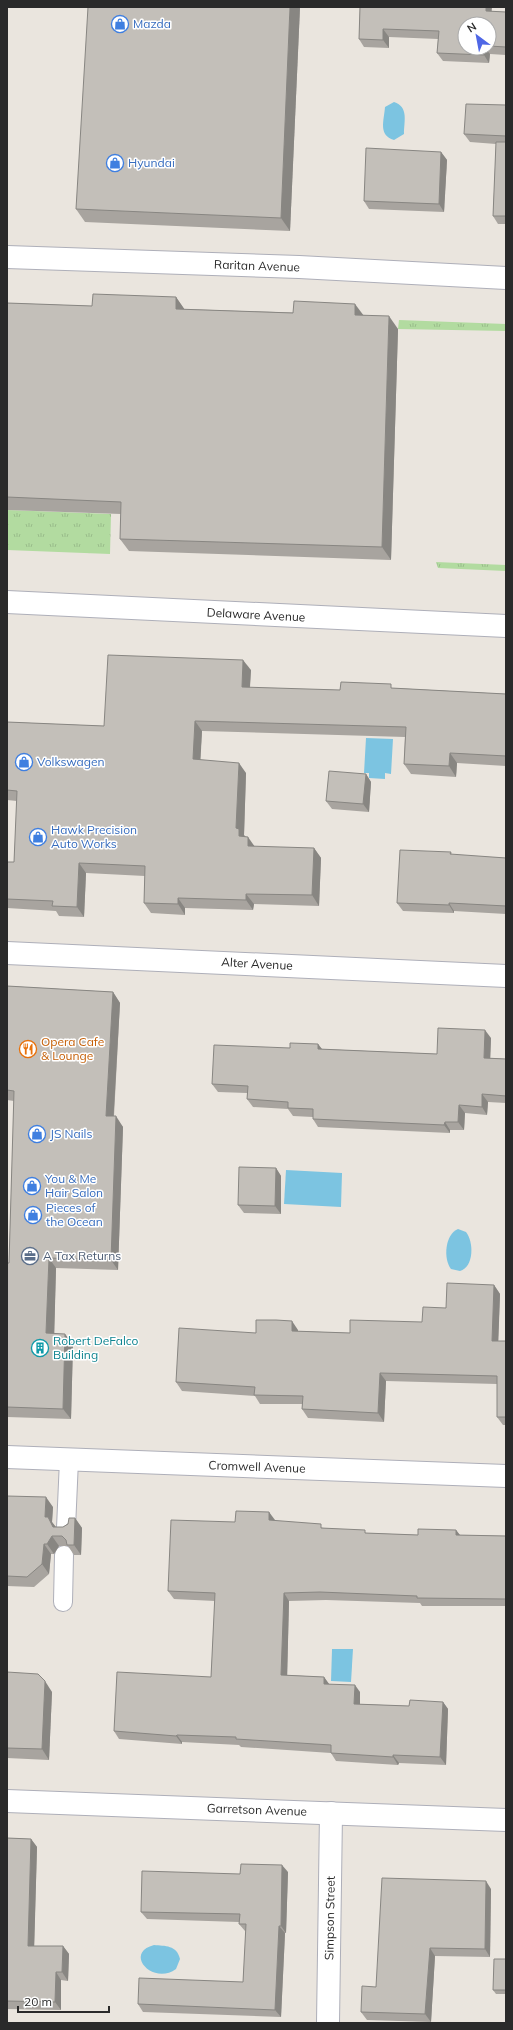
<svg xmlns="http://www.w3.org/2000/svg" width="513" height="2030" viewBox="0 0 513 2030" font-family="Mulish,sans-serif">
<defs>
<pattern id="grass-tufts" width="24" height="20" patternUnits="userSpaceOnUse"><rect width="24" height="20" fill="#b2dba0"/><path d="M3 7l-1-3M5 7V3M7 7l1-3M15 17l-1-3M17 17v-4M19 17l1-3" fill="none" stroke="#99bc8a"/></pattern>
</defs>
<rect width="100%" height="100%" fill="#eae5de"/>
<g fill="url(#grass-tufts)">
<polygon points="399,320 506,324 506,331 398,329"/>
<polygon points="7,510 111,514 110,554 7,550"/>
<polygon points="436,562 506,565 506,571 438,568"/>
</g>
<g fill="#7cc4e1">
<path d="M394,102C409,107 404,121 404,134L394,140C378,135 384,121 385,107Z"/>
<polygon points="366,738 393,739 391,774 385,773 385,779 369,778 369,773 364,773"/>
<polygon points="286,1170 342,1173 341,1207 284,1204"/>
<path d="M458,1229L466,1232C474,1242 474,1267 460,1271L451,1269C443,1259 445,1234 458,1229Z"/>
<polygon points="332,1649 353,1649 351,1682 331,1681"/>
<path d="M154,1945C165,1946 177,1945 180,1959L176,1969C153,1986 123,1953 154,1945Z"/>
</g>
<g fill="none" stroke-linecap="round" stroke-linejoin="round">
<g stroke="#aeafb9" stroke-width="20">
<g id="service">
<polyline points="66,1528 69,1460"/>
<polyline points="63,1602 64,1555"/>
</g>
</g>
<g stroke="#aeafb9" stroke-width="24">
<g id="minor">
<polyline points="7,257 299,267 506,278"/>
<polyline points="7,602 506,626"/>
<polyline points="7,953 506,976"/>
<polyline points="7,1457 506,1476"/>
<polyline points="7,1801 506,1820"/>
<polyline points="328,2023 331,1813"/>
</g>
</g>
<use href="#service" stroke="#fff" stroke-width="18"/>
<use href="#minor" stroke="#fff" stroke-width="22"/>
</g>
<g fill="#a8a49f" fill-rule="evenodd">
<polygon points="300,7 290,231 85,222 76,209"/>
<path d="M360,7L506,12V55L490,54L489,63L443,61L437,53L438,39L389,37V48L364,47L359,39ZM489,24V48H465Z"/>
<polygon points="506,105 506,224 498,224 493,216 496,144 470,142 464,134"/>
<polygon points="441,152 447,160 444,212 369,209 364,201"/>
<polygon points="176,297 184,309 364,315 398,329 391,560 129,551 120,539 121,514 8,510 7,509 7,303 92,306"/>
<polygon points="251,670 250,688 340,690 394,688 506,694 506,766 457,763 456,777 411,774 404,764 405,737 202,731 200,760 246,773 244,835 245,836 255,847 314,848 321,858 319,906 254,904 253,910 185,908 185,915 151,913 144,903 145,876 86,873 84,917 59,916 56,911 7,908 7,862 14,862 17,801 7,800 7,722 104,726"/>
<polygon points="366,774 371,782 369,812 332,809 326,801"/>
<polygon points="451,852 452,855 506,858 506,914 454,911 454,913 403,911 397,903"/>
<polygon points="7,986 113,992 120,1003 114,1116 123,1127 118,1270 56,1268 54,1334 73,1344 71,1419 7,1417 7,1263 9,1263 14,1101 7,1100"/>
<polygon points="491,1038 490,1058 506,1059 506,1103 488,1102 487,1115 465,1113 464,1130 450,1130 450,1133 318,1127 313,1119 313,1117 293,1116 288,1109 253,1107 247,1099 247,1093 218,1092 212,1084 290,1048 318,1044 322,1049 437,1054"/>
<polygon points="276,1168 281,1176 281,1214 244,1213 238,1205"/>
<polygon points="494,1285 500,1294 498,1341 506,1341 506,1425 503,1425 497,1417 497,1384 386,1381 384,1422 308,1418 302,1409 302,1404 260,1404 255,1396 182,1391 176,1382 256,1333 298,1330 298,1331 350,1333 422,1322 446,1308"/>
<polygon points="7,1496 53,1507 52,1522 55,1527 63,1527 75,1518 82,1528 81,1555 74,1555 68,1546 59,1546 54,1554 51,1554 49,1574 34,1587 7,1586"/>
<polygon points="269,1512 274,1521 324,1528 367,1533 418,1535 456,1530 460,1535 506,1536 506,1606 422,1606 420,1603 326,1600 289,1601 287,1675 324,1677 329,1684 360,1692 360,1704 409,1706 443,1702 448,1709 446,1765 399,1763 398,1765 336,1761 331,1753 241,1747 239,1745 182,1742 182,1744 119,1739 114,1731 211,1677 215,1601 174,1599 168,1591 235,1522"/>
<polygon points="7,1672 52,1692 49,1760 7,1758"/>
<polygon points="7,1838 31,1839 37,1847 34,1946 63,1946 69,1954 68,1981 61,1980 61,2010 7,2009"/>
<polygon points="288,1872 286,1933 285,1933 281,2017 143,2012 138,2004 243,1982 246,1931 245,1931 239,1924 239,1922 147,1919 141,1912 240,1874"/>
<polygon points="491,1889 490,1957 435,1956 431,2022 367,2020 361,2012 376,1987"/>
<polygon points="506,1959 506,1994 496,1994 493,1990"/>
</g>
<g fill="#888682">
<polygon points="290,7 300,7 290,231 281,218"/>
<polygon points="486,7 492,7 491,19 486,11"/>
<polygon points="383,29 389,37 389,48 383,40"/>
<polygon points="484,48 485,48 490,54 489,63 484,55"/>
<polygon points="441,152 447,160 444,212 439,204"/>
<polygon points="176,297 185,310 176,309"/>
<polygon points="355,304 364,316 355,315"/>
<polygon points="389,316 398,329 391,560 382,547"/>
<polygon points="243,660 251,670 249,698 242,687"/>
<polygon points="195,721 202,731 200,769 193,759"/>
<polygon points="450,753 457,763 456,777 449,766"/>
<polygon points="239,763 246,773 244,835 246,839 239,836 236,828"/>
<polygon points="366,774 371,782 369,812 363,804"/>
<polygon points="248,837 255,847 248,846"/>
<polygon points="314,848 321,858 319,906 312,895"/>
<polygon points="79,863 86,873 84,917 77,907"/>
<polygon points="246,894 254,904 253,910 246,900"/>
<polygon points="178,898 185,908 185,915 178,904"/>
<polygon points="449,903 454,911 454,913 449,905"/>
<polygon points="113,992 120,1003 113,1126 106,1116"/>
<polygon points="485,1030 491,1038 490,1066 484,1058"/>
<polygon points="318,1044 324,1052 318,1049"/>
<polygon points="482,1094 488,1102 487,1115 482,1107"/>
<polygon points="459,1105 465,1113 464,1130 458,1122"/>
<polygon points="116,1116 123,1127 118,1270 111,1260"/>
<polygon points="445,1122 450,1130 450,1133 444,1125"/>
<polygon points="276,1168 281,1176 281,1214 275,1206"/>
<polygon points="49,1258 56,1268 54,1344 46,1333"/>
<polygon points="494,1285 500,1294 498,1350 492,1341"/>
<polygon points="292,1321 298,1330 298,1339 292,1331"/>
<polygon points="65,1334 73,1344 71,1419 63,1409"/>
<polygon points="380,1373 386,1381 384,1422 378,1413"/>
<polygon points="46,1497 53,1507 52,1522 56,1527 60,1537 53,1527 45,1517"/>
<polygon points="269,1512 275,1520 274,1528 269,1520"/>
<polygon points="75,1518 82,1528 81,1555 74,1545"/>
<polygon points="456,1530 462,1538 456,1535"/>
<polygon points="52,1536 59,1546 54,1554 47,1544"/>
<polygon points="44,1544 51,1554 49,1574 42,1564"/>
<polygon points="284,1593 289,1601 287,1683 281,1675"/>
<polygon points="324,1677 329,1684 324,1684"/>
<polygon points="45,1681 52,1692 49,1760 42,1749"/>
<polygon points="355,1685 360,1692 360,1712 354,1704"/>
<polygon points="443,1702 448,1709 446,1765 440,1757"/>
<polygon points="177,1735 182,1742 182,1744 176,1736"/>
<polygon points="393,1755 399,1763 398,1765 393,1757"/>
<polygon points="31,1839 37,1847 34,1954 28,1946"/>
<polygon points="282,1865 288,1872 286,1933 281,1926"/>
<polygon points="486,1881 491,1889 490,1957 485,1949"/>
<polygon points="279,1926 285,1933 281,2017 275,2010"/>
<polygon points="63,1946 69,1954 68,1981 62,1972"/>
<polygon points="430,1948 435,1956 431,2022 425,2014"/>
<polygon points="56,1972 61,1980 61,2010 55,2002"/>
</g>
<g fill="#c3bfb9" stroke="#888682">
<polygon points="88,7 290,7 281,218 76,209"/>
<polygon points="360,7 486,7 486,11 506,12 506,47 489,46 489,24 465,24 465,48 484,48 484,55 437,53 439,31 383,29 383,40 359,39"/>
<polygon points="466,104 506,105 506,136 464,134"/>
<polygon points="496,142 506,142 506,216 493,216"/>
<polygon points="366,148 441,152 439,204 364,201"/>
<polygon points="93,294 176,297 176,309 293,313 294,301 355,304 355,315 389,316 382,547 120,539 121,502 7,497 7,303 92,306"/>
<polygon points="108,655 243,660 242,687 340,690 341,682 391,684 391,688 506,694 506,756 450,753 449,766 404,764 406,727 195,721 193,759 239,763 236,828 239,829 239,836 248,837 248,846 314,848 312,895 246,894 246,900 178,898 178,904 144,903 145,866 79,863 77,907 52,906 53,901 7,899 7,862 14,862 17,791 7,790 7,722 104,726"/>
<polygon points="329,771 366,774 363,804 326,801"/>
<polygon points="400,850 451,852 450,854 506,858 506,906 449,903 449,905 397,903"/>
<polygon points="7,986 113,992 106,1116 116,1116 111,1260 49,1258 46,1333 65,1334 63,1409 7,1407 7,1263 9,1263 14,1091 7,1090"/>
<polygon points="438,1028 485,1030 484,1058 506,1059 506,1096 482,1094 482,1107 459,1105 458,1122 445,1122 444,1125 313,1119 313,1109 288,1108 288,1102 247,1099 248,1086 212,1084 214,1045 290,1048 290,1043 318,1044 318,1049 437,1054"/>
<polygon points="239,1167 276,1168 275,1206 238,1205"/>
<polygon points="447,1283 494,1285 492,1341 506,1341 506,1417 497,1417 497,1376 380,1373 378,1413 302,1409 303,1396 254,1395 255,1387 176,1382 179,1328 256,1333 256,1320 276,1320 292,1321 292,1331 350,1333 350,1320 422,1322 423,1307 446,1308"/>
<polygon points="7,1496 46,1497 45,1517 48,1517 53,1527 63,1527 68,1524 69,1518 75,1518 74,1545 67,1545 66,1540 62,1536 52,1536 47,1544 44,1544 42,1564 27,1577 7,1576"/>
<polygon points="236,1511 269,1512 269,1520 321,1524 321,1528 365,1530 365,1533 418,1535 418,1529 456,1530 456,1535 506,1536 506,1599 417,1598 417,1596 320,1592 284,1593 281,1675 324,1677 324,1684 355,1685 354,1704 409,1706 410,1700 443,1702 440,1757 393,1755 393,1757 331,1753 331,1745 236,1739 236,1737 177,1735 176,1736 114,1731 117,1672 211,1677 215,1593 168,1591 171,1520 235,1522"/>
<polygon points="7,1672 38,1674 45,1681 42,1749 7,1748"/>
<polygon points="7,1838 31,1839 28,1946 63,1946 62,1972 56,1972 55,2002 7,2001"/>
<polygon points="241,1864 282,1865 281,1926 279,1926 275,2010 138,2004 139,1978 243,1982 246,1924 239,1924 240,1914 141,1912 142,1871 240,1874"/>
<polygon points="382,1878 486,1881 485,1949 430,1948 425,2014 361,2012 362,1986 376,1987"/>
<polygon points="494,1959 506,1959 506,1990 493,1990"/>
</g>
<defs>
<g id="shop-ring" transform="scale(0.9)"><circle r="9.5" fill="#fff" stroke="#3f7fe0" stroke-width="1.5"/><path d="M-5-2.5h2.3a2.7 3.5 0 0 1 5.4 0H5L5.5 6h-11ZM-1.5-2.5h3a1.5 2.3 0 0 0-3 0Z" fill="#3f7fe0"/></g>
<g id="restaurant-ring" transform="scale(0.9)"><circle r="9.5" fill="#fff" stroke="#e8710a" stroke-width="1.5"/><path d="M-5-6h1v4h1v-4h1v4h1v-4h1v5L-1.5 .5V6h-2V.5L-5-1ZM5-6V6H3V1.5H1.5Q1.5-4 5-6Z" fill="#e8710a"/></g>
<g id="office-ring" transform="scale(0.9)"><circle r="9.5" fill="#fff" stroke="#5c6f8a" stroke-width="1.5"/><path d="M-6-3h4V-5.5h4V-3h4V5H-6ZM-1-4.5V-3h2v-1.5ZM-6 0V1H6V0Z" fill="#5c6f8a"/></g>
<g id="building-ring" transform="scale(0.9)"><circle r="9.5" fill="#fff" stroke="#0f9aa8" stroke-width="1.5"/><path d="M-4-6H4V6H1V3H-1V6H-4ZM-2.5-4.3h1.7v1.8h-1.7ZM.8-4.3h1.7v1.8H.8ZM-2.5-1h1.7V.8h-1.7ZM.8-1h1.7V.8H.8Z" fill="#0f9aa8"/></g>
</defs>
<g fill-rule="evenodd">
<use href="#shop-ring" x="120" y="24"/>
<use href="#shop-ring" x="115" y="163"/>
<use href="#shop-ring" x="24" y="762"/>
<use href="#shop-ring" x="38" y="837"/>
<use href="#restaurant-ring" x="28" y="1049"/>
<use href="#shop-ring" x="37" y="1134"/>
<use href="#shop-ring" x="32" y="1186"/>
<use href="#shop-ring" x="33" y="1215"/>
<use href="#office-ring" x="30" y="1256"/>
<use href="#building-ring" x="40" y="1348"/>
</g>
<g text-anchor="middle" stroke-width="3" stroke-linejoin="round" paint-order="stroke">
<g font-size="12" fill="#366cbe" stroke="#fff" text-anchor="start">
<text x="133" y="28">Mazda</text>
<text x="128" y="167">Hyundai</text>
<text x="37" y="766">Volkswagen</text>
<text x="51" y="834">Hawk Precision<tspan x="51" dy="14">Auto Works</tspan></text>
<text x="50" y="1138">JS Nails</text>
<text x="45" y="1183">You &amp; Me<tspan x="45" dy="14">Hair Salon</tspan></text>
<text x="46" y="1212">Pieces of<tspan x="46" dy="14">the Ocean</tspan></text>
</g>
<g font-size="12" fill="#2a2a2a" stroke="#fff">
<text transform="translate(257 266) rotate(2)" y="4">Raritan Avenue</text>
<text transform="translate(256 615) rotate(3)" y="4">Delaware Avenue</text>
<text transform="translate(257 964) rotate(3)" y="4">Alter Avenue</text>
<text transform="translate(257 1467) rotate(2)" y="4">Cromwell Avenue</text>
<text transform="translate(257 1810) rotate(2)" y="4">Garretson Avenue</text>
<text transform="translate(330 1918) rotate(-89)" y="4">Simpson Street</text>
</g>
<g font-size="12" fill="#c56008" stroke="#fff" text-anchor="start">
<text x="41" y="1046">Opera Cafe<tspan x="41" dy="14">&amp; Lounge</tspan></text>
</g>
<g font-size="12" fill="#4e5e75" stroke="#fff" text-anchor="start">
<text x="43" y="1260">A Tax Returns</text>
</g>
<g font-size="12" fill="#0d838f" stroke="#fff" text-anchor="start">
<text x="53" y="1345">Robert DeFalco<tspan x="53" dy="14">Building</tspan></text>
</g>
</g>
<rect width="513" height="2030" fill="none" stroke="#2a2a2a" stroke-width="16"/>
<g transform="translate(477 36) rotate(328)"><circle r="19" fill="#ffffff" stroke="#aaaaaa"/>
<path d="M0-3L7 15L0 10L-7 15Z" fill="#4f67e6"/>
<text y="-6" font-size="11" font-weight="bold" text-anchor="middle" fill="#2a2a2a">N</text>
</g>
<path d="M18 2006v6h91v-6" fill="none" stroke="#2a2a2a" stroke-width="2"/>
<text x="24" y="2006" font-size="12" fill="#2a2a2a" stroke="#ffffff" stroke-width="3" paint-order="stroke">20 m</text>
</svg>
